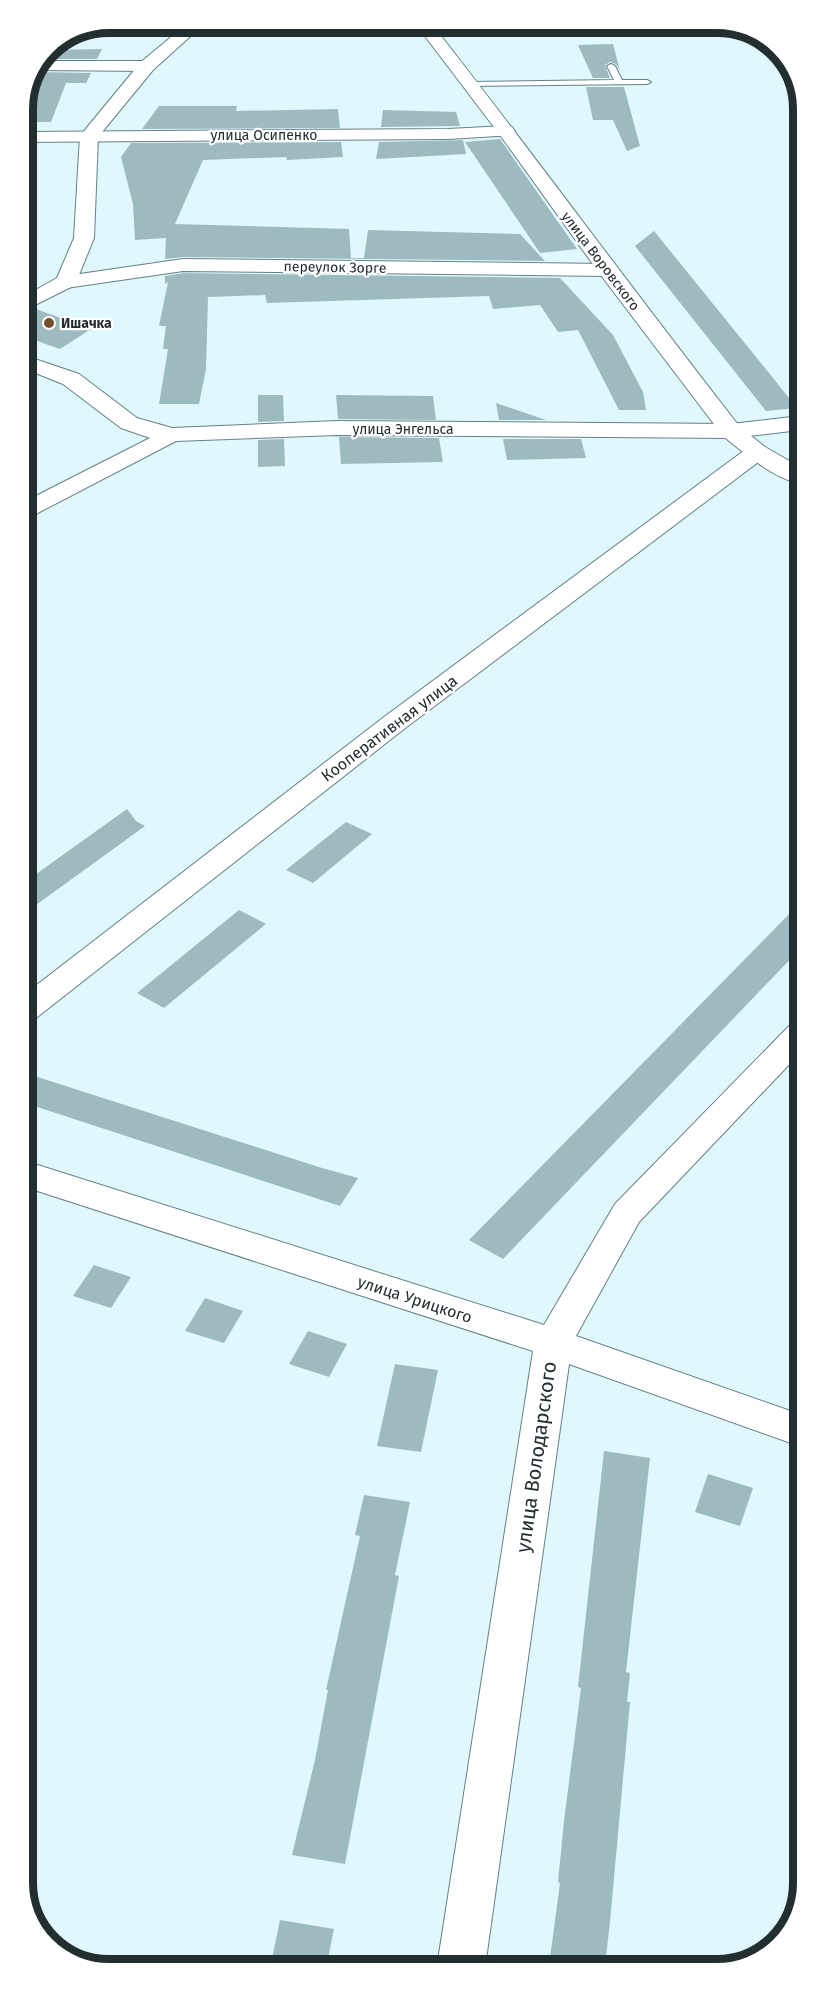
<svg xmlns="http://www.w3.org/2000/svg" width="826" height="1992" viewBox="0 0 826 1992" font-family="'Fira Sans',sans-serif">
<rect width="100%" height="100%" fill="#dff7fd"/>
<g fill="#9ebac1">
<polygon points="613,44 620,71 616,64 610,62 605,65 610,78 593,78 578,45"/>
<polygon points="102,49 97,59 43,59 47,50"/>
<polygon points="37,72 38,72 91,73 86,83 66,83 51,122 23,122 23,104"/>
<polygon points="586,87 624,87 640,146 627,151 613,120 593,120"/>
<polygon points="159,106 237,106 236,111 338,109 340,128 142,129"/>
<polygon points="383,110 456,112 460,126 381,127"/>
<polygon points="500,139 577,249 540,253 465,142"/>
<polygon points="463,140 466,154 376,159 379,142"/>
<polygon points="341,142 343,157 287,160 286,157 203,160 175,224 349,229 351,258 364,258 368,230 520,234 545,261 183,257 165,259 166,238 135,240 133,204 121,157 131,143"/>
<polygon points="654,231 765,368 797,408 766,411 635,246"/>
<polygon points="183,273 560,278 613,335 643,392 646,410 619,410 578,330 558,332 540,305 493,309 489,296 267,303 265,295 208,297 206,369 199,404 159,404 168,349 163,349 166,326 159,326 168,282 165,284 165,276"/>
<polygon points="36,309 91,329 60,349 23,336 23,317"/>
<polygon points="258,395 283,395 284,421 258,422"/>
<polygon points="336,395 433,396 436,420 338,419"/>
<polygon points="496,403 546,420 499,420"/>
<polygon points="339,437 439,438 443,462 341,464"/>
<polygon points="284,439 285,466 258,467 258,440"/>
<polygon points="503,439 581,439 586,458 507,460"/>
<polygon points="127,809 136,821 145,826 25,913 25,882"/>
<polygon points="346,822 372,834 313,883 286,870"/>
<polygon points="801,902 801,948 503,1259 469,1240"/>
<polygon points="239,910 266,924 164,1008 137,993"/>
<polygon points="25,1073 322,1168 358,1178 340,1206 25,1103"/>
<polygon points="94,1265 131,1277 111,1308 73,1296"/>
<polygon points="205,1298 243,1311 224,1343 185,1331"/>
<polygon points="308,1331 347,1344 329,1377 289,1364"/>
<polygon points="395,1364 438,1370 421,1452 377,1446"/>
<polygon points="604,1451 650,1458 626,1672 630,1673 627,1702 630,1702 610,1922 605,1966 549,1966 560,1883 558,1882 564,1821 581,1688 578,1687"/>
<polygon points="708,1474 753,1488 740,1526 695,1512"/>
<polygon points="364,1495 410,1502 395,1575 399,1576 345,1864 292,1855 315,1760 328,1690 326,1690 360,1536 355,1535"/>
<polygon points="280,1920 334,1929 326,1968 270,1968"/>
</g>
<g fill="none" stroke-linecap="round" stroke-linejoin="round">
<g stroke="#658187" stroke-width="2">
<polygon id="service" points="611,64 615,66 622,80 647,80 651,82 647,84 470,86 466,84 470,82 614,80 607,66"/>
</g>
<g stroke="#658187" stroke-width="2">
<g id="minor">
<polygon points="42,61 147,61 155,66 147,71 38,70"/>
<polygon points="506,126 512,127 515,131 512,135 448,139 23,142 23,132 448,129"/>
<polygon points="183,259 607,264 614,266 617,270 614,274 607,276 183,271 66,288 59,286 56,282 59,278 66,276"/>
<polygon points="23,355 79,374 137,418 172,428 337,421 731,424 800,416 800,430 731,438 337,435 176,441 32,516 24,518 24,502 150,438 121,428 63,384 23,368"/>
<polygon points="757,445 765,447 768,452 765,457 404,729 36,1018 25,1021 25,994 384,717 749,447"/>
<polygon points="801,1022 801,1052 639,1222 576,1336 802,1415 802,1447 569,1364 485,1967 437,1967 533,1351 25,1187 25,1161 544,1325 615,1204 790,1025"/>
</g>
</g>
<g stroke="#658187" stroke-width="2">
<g id="tertiary">
<polygon points="188,23 205,23 153,70 98,137 94,238 76,282 73,286 23,311 23,297 57,278 74,238 80,136 141,62"/>
<path d="M415,23H431C535,156 635,293 739,426L765,447L800,467V484C772,477 745,454 723,436L600,274L500,135Z"/>
</g>
</g>
<use href="#service" fill="#fff" fill-rule="evenodd"/>
<use href="#minor" fill="#fff" fill-rule="evenodd"/>
<use href="#tertiary" fill="#fff" fill-rule="evenodd"/>
</g>
<circle fill="#744e2a" stroke="#fff" stroke-width="2" cx="49" cy="323" r="6"/>
<g text-anchor="middle" stroke-width="4.5" stroke-linejoin="round" paint-order="stroke">
<g font-size="14" fill="#232e31" stroke="#fff">
<text x="264" y="140">улица Осипенко</text>
<text transform="translate(601 261) rotate(53)" y="5">улица Воровского</text>
<text transform="translate(335 267) rotate(1)" y="5">переулок Зорге</text>
<text x="403" y="434">улица Энгельса</text>
</g>
<g font-size="14" font-weight="bold" fill="#232e31" stroke="#fff" text-anchor="start">
<text x="61" y="328">Ишачка</text>
</g>
<g font-size="16" fill="#232e31" stroke="#fff">
<text transform="translate(389 728) rotate(-37)" y="6">Кооперативная улица</text>
<text transform="translate(415 1299) rotate(18)" y="6">улица Урицкого</text>
</g>
<g font-size="20" fill="#232e31" stroke="#fff">
<text transform="translate(536 1457) rotate(-82)" y="7">улица Володарского</text>
</g>
</g>
<path d="M0 0H826V1992H0ZM109 33H717A76 76 0 0 1 793 109V1883A76 76 0 0 1 717 1959H109A76 76 0 0 1 33 1883V109A76 76 0 0 1 109 33Z" fill="#fff" fill-rule="evenodd"/>
<path fill="none" stroke="#232e31" stroke-width="8" d="M109 33H717A76 76 0 0 1 793 109V1883A76 76 0 0 1 717 1959H109A76 76 0 0 1 33 1883V109A76 76 0 0 1 109 33Z"/>
</svg>
